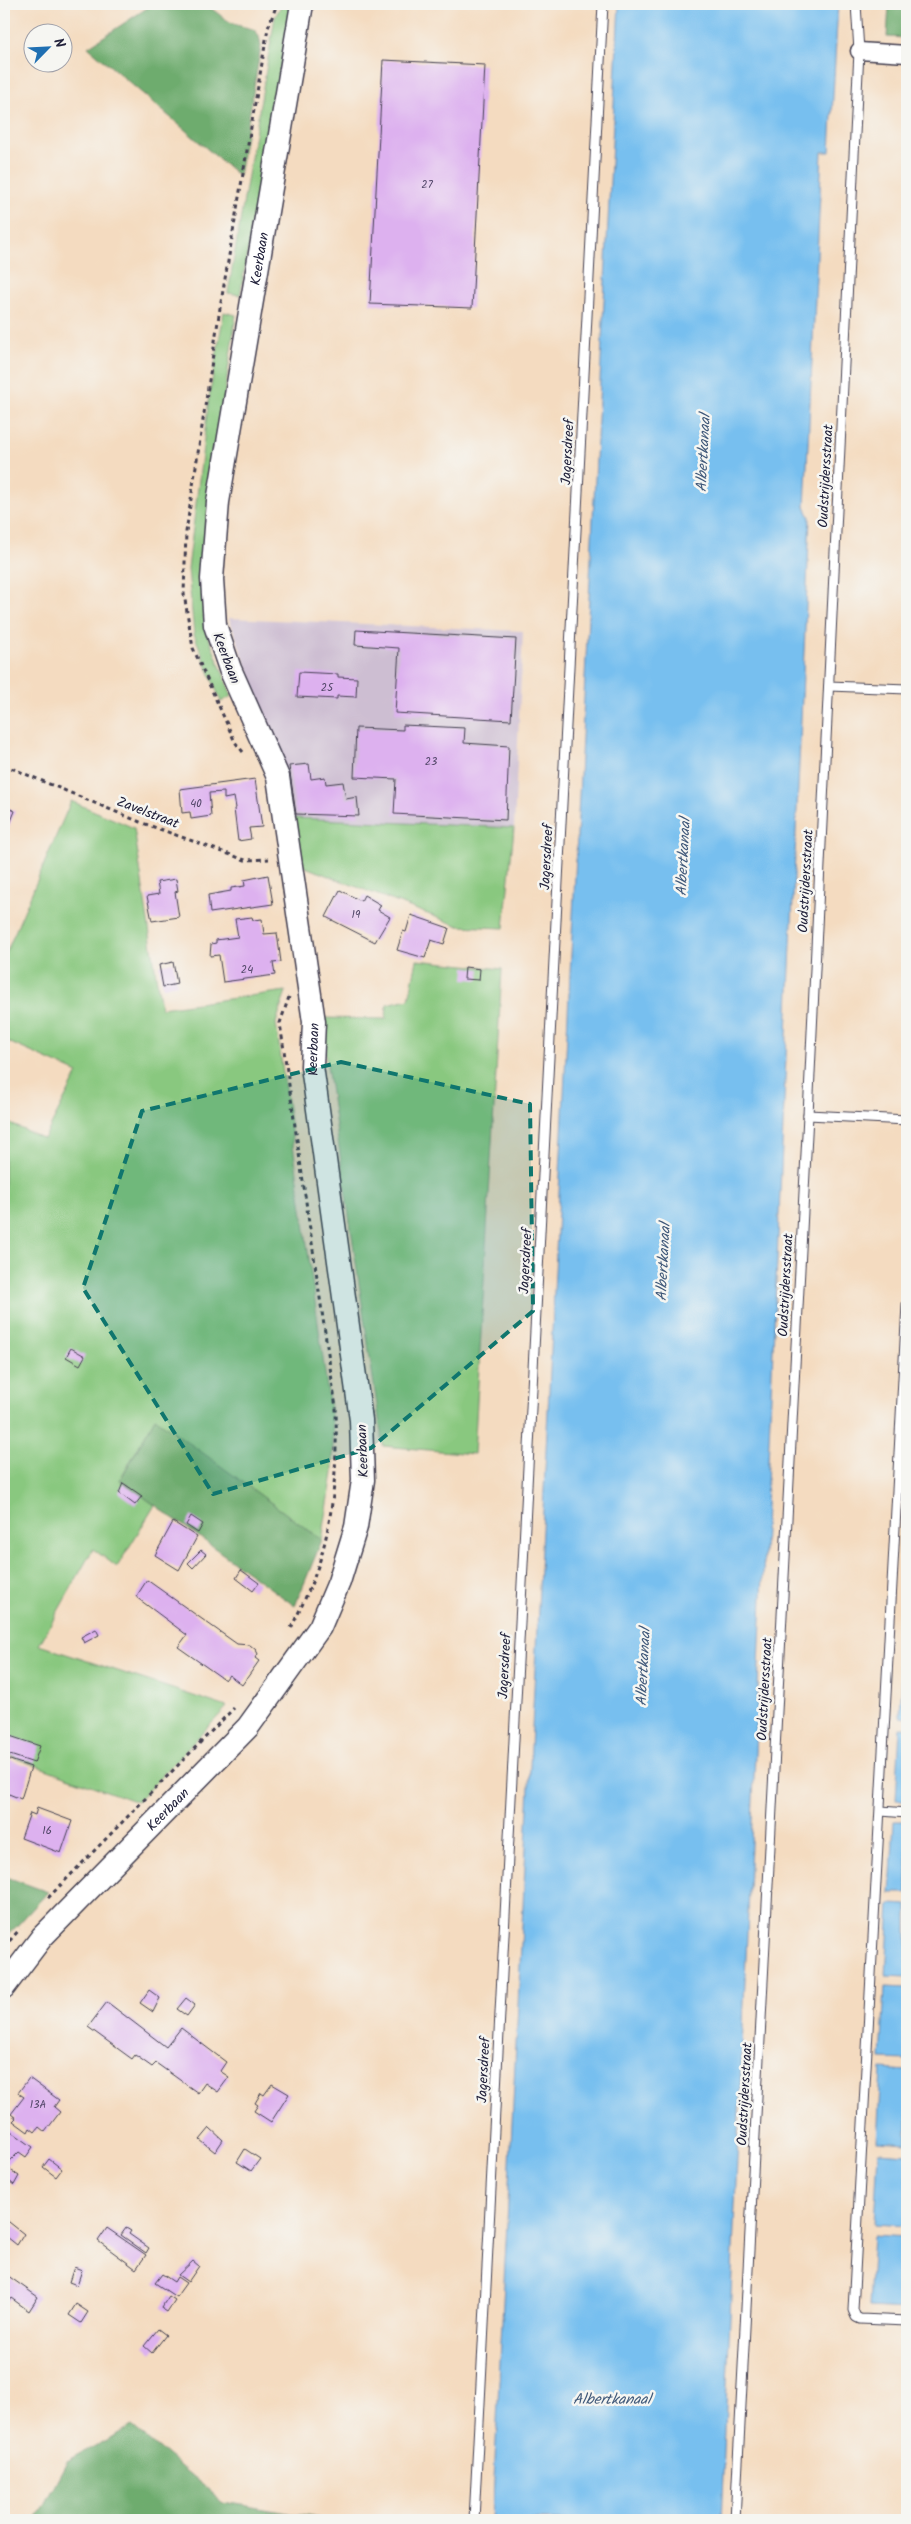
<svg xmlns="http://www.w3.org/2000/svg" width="911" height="2524" viewBox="0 0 911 2524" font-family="Kalam,sans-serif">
<rect width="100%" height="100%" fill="#f6f6f2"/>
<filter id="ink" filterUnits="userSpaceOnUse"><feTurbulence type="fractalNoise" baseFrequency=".02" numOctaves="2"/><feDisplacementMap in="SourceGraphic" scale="10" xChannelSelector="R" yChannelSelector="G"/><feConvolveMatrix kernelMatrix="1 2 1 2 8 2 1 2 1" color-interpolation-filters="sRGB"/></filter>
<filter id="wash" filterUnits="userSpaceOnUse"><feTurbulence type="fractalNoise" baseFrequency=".0096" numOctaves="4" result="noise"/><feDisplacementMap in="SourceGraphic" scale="20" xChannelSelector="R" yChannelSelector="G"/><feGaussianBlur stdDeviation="1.12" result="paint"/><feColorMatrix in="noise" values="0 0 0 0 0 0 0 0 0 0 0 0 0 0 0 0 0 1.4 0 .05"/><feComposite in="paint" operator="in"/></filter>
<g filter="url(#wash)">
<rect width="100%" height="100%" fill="#f4dbc0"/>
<polygon fill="#cdbed2" points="229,618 523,631 514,828 294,818 277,750"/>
<g fill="#89c87f" stroke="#56755d">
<polygon points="282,4 292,4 240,295 228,293 275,17"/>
<polygon points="224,312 236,315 206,523 202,586 205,628 232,696 221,702 194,634 188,569 209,398"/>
<polygon points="71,801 134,828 161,1008 286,991 276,1023 333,1430 333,1473 322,1540 155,1419 120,1479 155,1505 117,1567 93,1549 39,1645 227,1707 137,1802 4,1754 4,1121 44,1139 78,1073 4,1040 4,958"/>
<polygon points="294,818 514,828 504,928 459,926 300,865"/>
<polygon points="417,960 502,969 474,1454 383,1446 320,1018 386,1019 387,1004 409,999"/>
</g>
<g fill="#6eac6e" stroke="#486754">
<path d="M153,4H209V7C217,12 224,19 232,23C249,31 258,23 261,46L239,176L88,47Z"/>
<polygon points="889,4 907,4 907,38 887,37"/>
<polygon points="155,1418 322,1540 295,1606 120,1480"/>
<polygon points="4,1876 48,1892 4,1940"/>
<polygon points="132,2426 223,2502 330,2520 36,2520 67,2461"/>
</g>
<g fill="#77bfef" stroke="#4c7095">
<polygon points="619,4 838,4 830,152 822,152 805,507 810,517 721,2520 492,2520"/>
<polygon points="904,1645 907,1646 907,1718 900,1717"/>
<polygon points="900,1728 907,1728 907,1800 896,1800"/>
<polygon points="894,1821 907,1821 907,1893 890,1893"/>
<polygon points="890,1904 907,1905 907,1977 886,1976"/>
<polygon points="885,1987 907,1988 907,2060 881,2059"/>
<polygon points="881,2069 907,2071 907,2143 877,2141"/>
<polygon points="878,2152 907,2154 907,2226 874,2224"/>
<polygon points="873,2235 907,2237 907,2309 869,2307"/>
</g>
<g id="blocks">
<g fill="#ddb1ef">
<polygon points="383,60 485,65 472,308 370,304"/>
<polygon points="356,630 516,639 511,720 395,713 399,648 355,645"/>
<polygon points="299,672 338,674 338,677 357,678 356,697 337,696 337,699 297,697"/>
<polygon points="403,725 465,728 464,743 509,746 506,820 394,814 396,779 354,777 356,728 403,730"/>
<polygon points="309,764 311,779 325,777 326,784 343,782 346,799 357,797 359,816 296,814 289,766"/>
<polygon points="255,779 262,827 249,828 251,839 238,841 234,809 236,808 234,797 224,799 224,792 209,793 211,816 191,819 190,812 182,813 180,789"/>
<polygon points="4,806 15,811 4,839"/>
<polygon points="268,875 273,904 210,913 208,895 231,891 231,888 245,886 244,880"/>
<polygon points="176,879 178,891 175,892 179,917 152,921 147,896 159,894 157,882"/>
<polygon points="340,890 361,901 364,895 381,905 378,910 390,917 375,942 326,917"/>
<polygon points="411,915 449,928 444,944 431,940 425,958 397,950 403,931 406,932"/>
<polygon points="252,917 253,920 262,919 264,934 277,933 281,962 273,963 275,975 223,982 219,955 210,956 211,944 216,943 216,940 238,937 235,919"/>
<polygon points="173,962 177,984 163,987 159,965"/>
<polygon points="465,967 480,969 479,980 464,979"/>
<polygon points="71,1348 85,1356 80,1365 66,1357"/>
<polygon points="123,1483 142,1496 135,1505 119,1493"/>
<polygon points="191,1516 203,1524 198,1533 186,1525"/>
<polygon points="173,1522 197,1537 179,1570 155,1555"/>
<polygon points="201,1550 206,1554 193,1568 188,1563"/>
<polygon points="241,1570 259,1583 253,1591 236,1578"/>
<polygon points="147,1580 237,1644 250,1645 256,1650 258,1654 255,1658 259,1661 242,1685 229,1675 225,1680 178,1647 187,1635 136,1597"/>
<polygon points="96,1629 99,1635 84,1643 81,1637"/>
<polygon points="10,1736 40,1746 34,1763 4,1753"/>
<polygon points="4,1758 31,1767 21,1799 4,1792"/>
<polygon points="37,1808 72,1821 61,1853 21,1838 30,1813 35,1815"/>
<polygon points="149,1990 160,1998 153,2012 140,2003"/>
<polygon points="186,1998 195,2005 187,2016 177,2009"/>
<polygon points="107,2002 166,2047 181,2028 226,2062 220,2071 229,2077 218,2092 205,2083 198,2093 156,2063 152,2067 135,2055 132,2059 88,2027"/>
<polygon points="29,2078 59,2100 54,2107 60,2112 45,2132 39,2127 35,2132 30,2128 28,2132 13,2121 16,2118 11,2114 24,2097 18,2093"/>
<polygon points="272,2084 289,2094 271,2122 254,2111 258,2105 255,2103 261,2093 264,2095"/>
<polygon points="4,2126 33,2147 26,2157 19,2152 5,2166 19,2176 14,2185 4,2177"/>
<polygon points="210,2128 223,2140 215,2152 200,2140"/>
<polygon points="245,2149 260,2159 251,2171 237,2162"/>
<polygon points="49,2159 62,2169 56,2177 43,2167"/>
<polygon points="4,2218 24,2234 17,2245 7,2237 4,2242"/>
<polygon points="107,2228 146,2255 136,2269 98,2241"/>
<polygon points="126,2228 131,2231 129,2234 149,2248 146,2253 121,2235"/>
<polygon points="193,2261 199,2266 188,2282 178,2275"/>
<polygon points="74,2267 82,2270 77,2285 69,2282"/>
<polygon points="4,2273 38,2297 29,2311 11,2298 4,2307"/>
<polygon points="162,2274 174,2282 177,2277 186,2283 176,2297 155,2283"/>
<polygon points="169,2296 175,2300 167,2312 161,2308"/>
<polygon points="76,2304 88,2312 81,2323 69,2315"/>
<polygon points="158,2329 166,2335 152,2353 144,2346"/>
</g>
</g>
</g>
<g filter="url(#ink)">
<use href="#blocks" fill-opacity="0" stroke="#423e4f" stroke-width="1"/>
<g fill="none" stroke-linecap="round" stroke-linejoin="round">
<g stroke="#423e4f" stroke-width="11">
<g id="lane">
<polyline points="829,686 907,689"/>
<polyline points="808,1115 907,1120"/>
<polyline points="907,1304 853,2310 856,2317 860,2319 907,2321"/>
<polyline points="881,1811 907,1813"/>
<polyline points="474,2520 603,4"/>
<polyline points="735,2520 808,1115 859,51 856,4"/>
</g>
</g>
<g stroke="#423e4f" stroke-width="19">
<polyline id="street" points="859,51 907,54"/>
</g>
<g stroke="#423e4f" stroke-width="25">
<g id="secondary">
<path id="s1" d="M4,1987L42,1937L248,1727L320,1627L339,1582L356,1527L363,1480L361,1420L312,1066L314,1022L278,777L230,669L215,625L212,579L218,502L302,4"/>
</g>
</g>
<g stroke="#423e4f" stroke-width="3" stroke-dasharray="4 4" stroke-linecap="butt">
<polyline points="243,752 235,742 193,648 184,594 186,532 220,308 268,28 277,4"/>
<polyline points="4,765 140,822 245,860 269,859"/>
<path d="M289,997L280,1023L336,1408C337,1459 335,1510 320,1560C313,1583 301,1608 290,1630"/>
<polyline points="48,1898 234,1708"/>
<polyline points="4,1947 20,1929"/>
</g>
<use href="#lane" stroke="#fff" stroke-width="9"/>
<use href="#street" stroke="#fff" stroke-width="16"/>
<use href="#secondary" stroke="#fff" stroke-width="22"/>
</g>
</g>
<path fill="#0f766e" fill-opacity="0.2" stroke="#0f766e" stroke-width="4" stroke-dasharray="10 6" stroke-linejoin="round" d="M341,1062L530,1104L533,1311L371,1448L213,1494L83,1288L142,1111Z"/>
<g text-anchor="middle" stroke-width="5" stroke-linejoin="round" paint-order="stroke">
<g font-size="11" fill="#514668">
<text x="427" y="188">27</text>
<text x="327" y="691">25</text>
<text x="431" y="765">23</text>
<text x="196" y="807">40</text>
<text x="356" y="918">19</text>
<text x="247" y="973">24</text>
<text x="47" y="1834">16</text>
<text x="38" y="2108">13A</text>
</g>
<g font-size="14" fill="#22223b" stroke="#f6f6f2">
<text dy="5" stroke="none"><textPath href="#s1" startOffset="1878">Keerbaan</textPath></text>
<text transform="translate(567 452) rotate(-87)" y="5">Jagersdreef</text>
<text transform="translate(825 476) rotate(-87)" y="5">Oudstrijdersstraat</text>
<text transform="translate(227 658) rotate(69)" y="5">Keerbaan</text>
<text transform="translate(148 812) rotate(21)" y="5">Zavelstraat</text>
<text transform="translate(546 857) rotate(-87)" y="5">Jagersdreef</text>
<text transform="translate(805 881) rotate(-87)" y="5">Oudstrijdersstraat</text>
<text dy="5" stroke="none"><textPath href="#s1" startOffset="1068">Keerbaan</textPath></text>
<text transform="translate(525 1261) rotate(-87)" y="5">Jagersdreef</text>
<text transform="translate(785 1285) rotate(-87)" y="5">Oudstrijdersstraat</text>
<text transform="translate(362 1451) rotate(-92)" y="5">Keerbaan</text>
<text transform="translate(504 1666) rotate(-87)" y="5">Jagersdreef</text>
<text transform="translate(764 1689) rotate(-87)" y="5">Oudstrijdersstraat</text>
<text dy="5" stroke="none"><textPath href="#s1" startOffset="242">Keerbaan</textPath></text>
<text transform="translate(483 2070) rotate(-87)" y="5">Jagersdreef</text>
<text transform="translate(744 2094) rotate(-87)" y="5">Oudstrijdersstraat</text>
</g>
<g font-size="15" font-style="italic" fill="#40597a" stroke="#f6f6f2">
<text transform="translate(703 453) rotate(-87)" y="5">Albertkanaal</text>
<text transform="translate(683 857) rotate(-87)" y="5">Albertkanaal</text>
<text transform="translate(663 1262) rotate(-87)" y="5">Albertkanaal</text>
<text transform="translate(643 1667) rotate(-87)" y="5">Albertkanaal</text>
<text x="612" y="2404">Albertkanaal</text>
</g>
</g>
<rect width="911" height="2524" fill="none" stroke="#f6f6f2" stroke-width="20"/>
<g transform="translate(48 48) rotate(66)"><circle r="24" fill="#f6f6f2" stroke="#a1a1a9"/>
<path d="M0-4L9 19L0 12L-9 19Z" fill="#1f6fb2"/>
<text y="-8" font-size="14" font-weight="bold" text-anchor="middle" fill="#22223b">N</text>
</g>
</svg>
